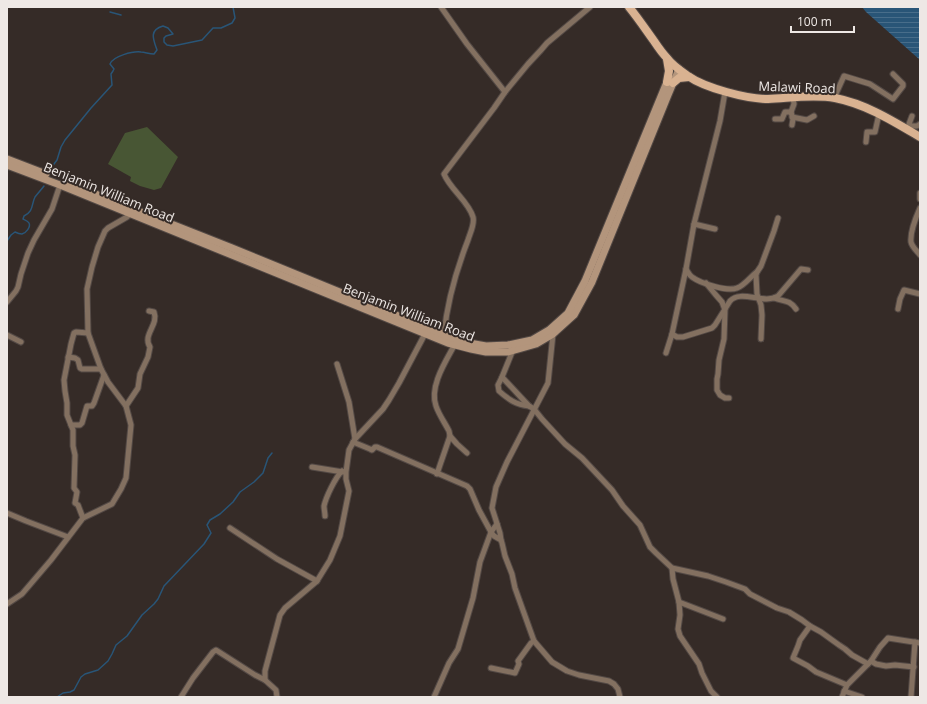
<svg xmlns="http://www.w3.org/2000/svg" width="927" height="704" viewBox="0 0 927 704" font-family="'Open Sans',sans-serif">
<defs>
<pattern id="water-rules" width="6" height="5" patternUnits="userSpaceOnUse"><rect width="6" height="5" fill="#295577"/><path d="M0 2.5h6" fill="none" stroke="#486d8a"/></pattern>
</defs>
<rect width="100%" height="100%" fill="#352b27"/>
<polygon fill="#485634" points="147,127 178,157 161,188 154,190 140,186 130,181 131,177 108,164 125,133"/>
<polygon fill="url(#water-rules)" points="862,7 920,7 920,60 866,12"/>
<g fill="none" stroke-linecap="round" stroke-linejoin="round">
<g stroke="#295577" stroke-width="1.5">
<polyline points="110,12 121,15"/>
<path d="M51,168L57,160L61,147L65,140L91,108L112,85L111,74L113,71L114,69L110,64C113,56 133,51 141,52C145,52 149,54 154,54L157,50C153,39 149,30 163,26L168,28L173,34L166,36L164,38V42L167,45L173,46L202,40L213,28H221L232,23L235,18L233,7"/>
<path d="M7,241L11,235L15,232C17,233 19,234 22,234C26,233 31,227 29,223C28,221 25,220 23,219L24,216C34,211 31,205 35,197C38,193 41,190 44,186"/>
<polyline points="57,697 63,693 70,692 74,690 81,677 85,674 98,670 108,661 112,654 116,645 127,636 142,615 154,604 158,599 164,586 204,544 211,533 207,525 210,520 220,514 233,502 240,492 254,482 263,473 268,458 272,453"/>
</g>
<g stroke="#534945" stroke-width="7">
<g id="street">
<polyline points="441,7 467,44 505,92"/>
<polyline points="834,98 844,76 870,84 893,99 903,86 903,84 893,74"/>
<polyline points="912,116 909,124 911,126 917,126 920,124"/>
<polyline points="792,117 807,120 814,116"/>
<polyline points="775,119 782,119 785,112 791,112"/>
<polyline points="792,125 793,119 791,112 794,104 793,97"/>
<polyline points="866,142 867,132 875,132 879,114"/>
<polyline points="920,193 920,199"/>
<path d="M920,208C916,217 910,232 911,242C912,247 917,251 920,255"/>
<polyline points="694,224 715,229"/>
<path d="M686,269C688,272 689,275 692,277C700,283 727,292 737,288C744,286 751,276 757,272"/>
<polyline points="706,283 715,294 722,302 725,310 724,339 719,360 718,374 717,379 717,390 720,395 725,398 729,398"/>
<path d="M774,298C784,302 789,299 796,309"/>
<polyline points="7,302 16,291 18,287 21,274 28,253 34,240 52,209 60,185"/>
<polyline points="898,309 900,299 904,290 920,294"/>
<path d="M672,334L677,337H683L712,328L715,325L730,301C741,289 764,305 778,296L801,269L808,270"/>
<polyline points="7,335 21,342"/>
<path d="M444,335C447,302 456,271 468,240C470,233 475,224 473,217C469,202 450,189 444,174L494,108L505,92L528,64L541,50L547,43L590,7"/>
<polyline points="761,339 762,315 761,305 757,294 756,275 757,272 761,266 774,231 778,218"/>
<polyline points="513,349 513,350 502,377 529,406 534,409 542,419 565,444 582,458 612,490 623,506 640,525 650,547 656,553 672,568 708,576 726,582 745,589 750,594 777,608 789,612 802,620 810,626 821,632 839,645 845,649 852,655 868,664"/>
<polyline points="666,353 672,334 686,269 694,224 720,121 725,92"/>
<polyline points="68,357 75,358 78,360 80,368 82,369 101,369"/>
<polyline points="337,364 349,402 355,439"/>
<path d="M502,377L498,385L499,391C508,399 516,405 529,406"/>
<path d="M126,406L138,388L140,374L148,357L150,347C142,335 159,325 154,312L149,311"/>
<polyline points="71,425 80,425 82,423 87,406 92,406 94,403 104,375"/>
<polyline points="450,436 457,444 467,453"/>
<polyline points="353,442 370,449 372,450 375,447 377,447 467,486 470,489 479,510 491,532 480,562 473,598 458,649 449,663 434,697"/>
<polyline points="312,467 343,472"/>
<path d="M437,474L440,465L450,436L449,431C445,423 439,415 436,406C429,386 446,361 455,344"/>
<polyline points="7,513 26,521 68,537"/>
<path d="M325,516C325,513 324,509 324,506C326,497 335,478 342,471"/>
<polyline points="83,518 78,505 75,503 77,492 74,488 75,455 73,446 73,430 67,415 67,403 65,391 64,380 71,344 74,333 76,332 88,333"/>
<polyline points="497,524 491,532 494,536 501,540 502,543 505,556 512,574 515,588 534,641 552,662 567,671 579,675 609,681 614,684 618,689 620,697"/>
<polyline points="230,528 277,559 317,581"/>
<polyline points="501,540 500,533 492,508 496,487 507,462 548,383 553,334"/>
<polyline points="672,568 673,579 679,602 680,615 678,629 680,636 699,664 702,673 711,691 717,697"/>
<polyline points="679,602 723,619"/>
<polyline points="7,604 22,594 51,560 83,518 112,504 121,489 126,478 131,425 126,406 108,382 101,369 88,333 87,289 92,267 98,247 105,231 108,228 127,217 131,213"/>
<polyline points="810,626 800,640 798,646 793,658 808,666 816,672 847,685"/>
<polyline points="871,661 876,664 886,666 895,665 914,667"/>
<polyline points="491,668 515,673 519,664 518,661 531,643 534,641"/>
<polyline points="844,691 862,697"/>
<polyline points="181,697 193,678 213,652 216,650 255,675 265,680"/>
<polyline points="277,697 276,690 265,680 265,671 280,615 285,608 317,581 330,560 340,536 349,491 346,479 346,472 349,450 355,439 383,409 389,400 399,383 426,332"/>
<polyline points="842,697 847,685 871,661 880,647 888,638 920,643"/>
<polyline points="911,697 915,642"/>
</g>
</g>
<g stroke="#534945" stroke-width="9">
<g id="secondary">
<polyline points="7,159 46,174"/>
<polyline points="7,165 60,185 448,343 471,349 486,352 508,352 536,344 553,334 574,315 592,282 668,95 679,69"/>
<polyline points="65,182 232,248 452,338 469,343 486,346 508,345 532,340 549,330 568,313 585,281 669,77"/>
</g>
</g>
<g stroke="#534945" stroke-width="10">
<g id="primary">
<path d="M629,7C638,18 646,30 654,41C658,47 662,53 667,58C672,65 681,71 688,76C705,88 747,99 768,99C790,98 813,94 835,98C866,104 893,121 920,137"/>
<polyline points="667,59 669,71 667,82"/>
<polyline points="673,83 679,78 689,77"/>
</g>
</g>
<use href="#street" stroke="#837060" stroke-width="5"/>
<use href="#secondary" stroke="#b3957c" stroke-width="7"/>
<use href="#primary" stroke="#d9b291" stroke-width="8"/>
</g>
<g text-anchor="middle" stroke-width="4" stroke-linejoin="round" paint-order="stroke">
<g font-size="13" fill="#eee8e5" stroke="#352b27">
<text transform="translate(797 87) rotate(2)" y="5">Malawi Road</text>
<text transform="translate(109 192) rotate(22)" y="5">Benjamin William Road</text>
<text transform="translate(409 312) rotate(21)" y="5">Benjamin William Road</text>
</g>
</g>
<rect width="927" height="704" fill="none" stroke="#eee8e5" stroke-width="16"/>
<path d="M791 26v6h63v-6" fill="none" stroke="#eee8e5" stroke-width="2"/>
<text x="797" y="26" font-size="12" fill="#eee8e5" stroke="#352b27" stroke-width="3" paint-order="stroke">100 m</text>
</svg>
